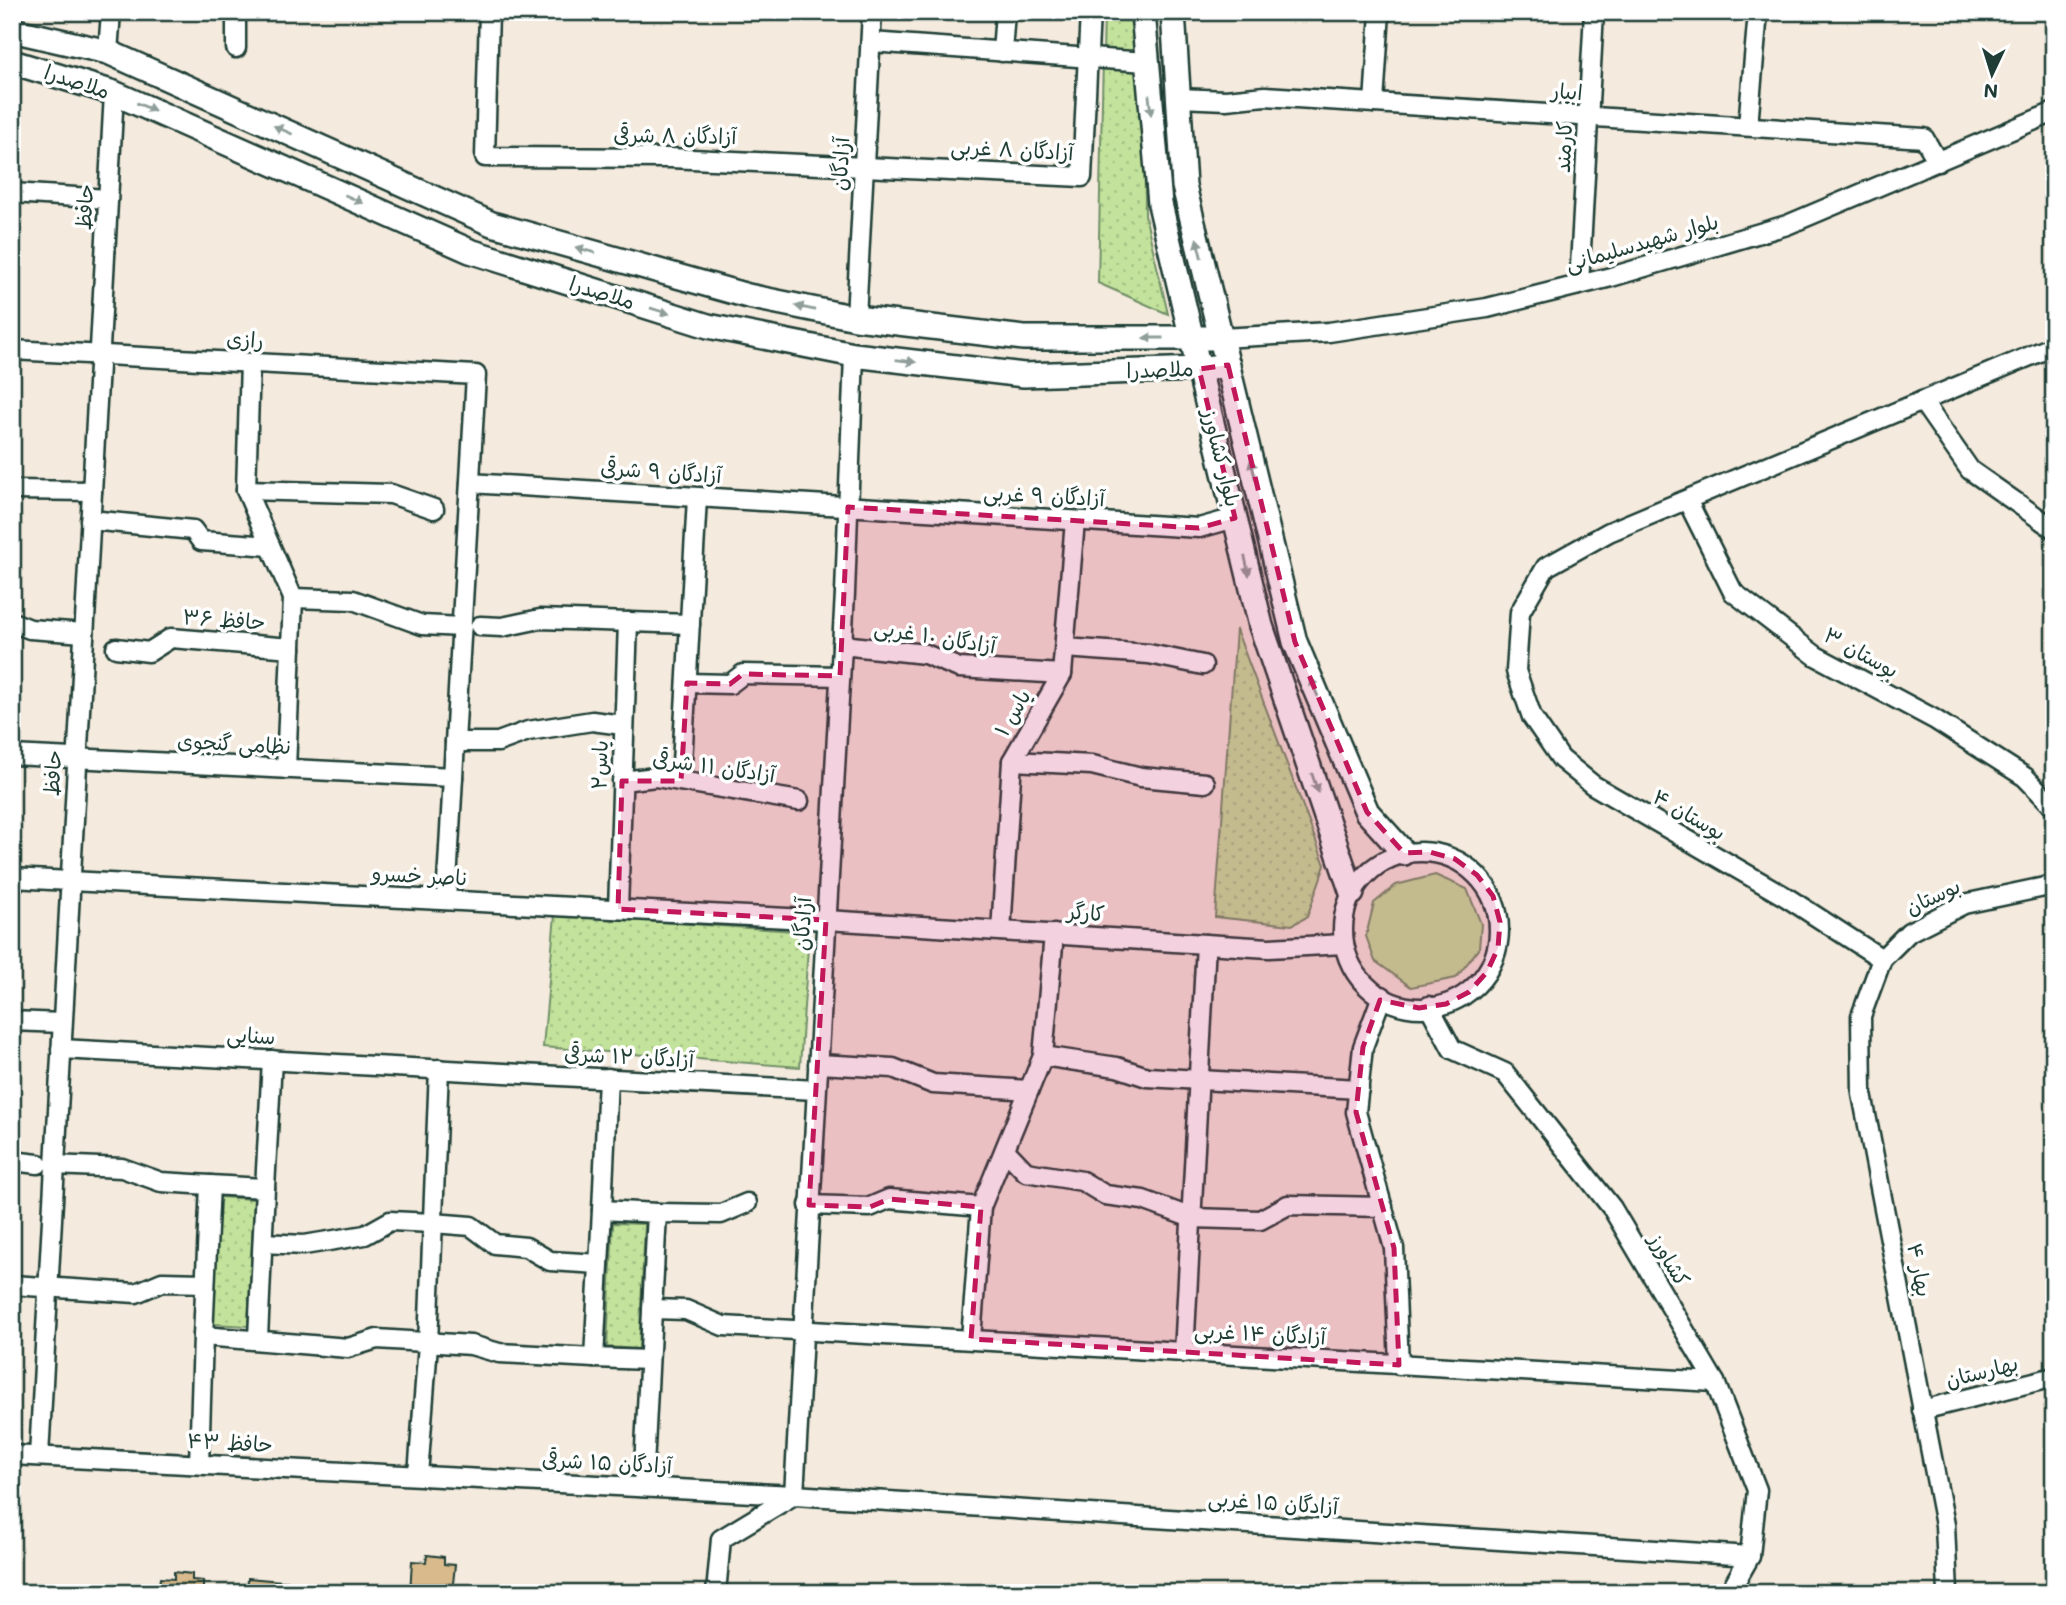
<svg xmlns="http://www.w3.org/2000/svg" width="2066" height="1605" viewBox="0 0 2066 1605" font-family="Mali,'Playpen Sans Arabic',sans-serif">
<defs>
<pattern id="park-dots" width="8" height="8" patternUnits="userSpaceOnUse" patternTransform="scale(1.75)"><rect width="8" height="8" fill="#c3e39c"/><path d="M2 2h.1M6 6h.1" fill="none" stroke="#a7c487" stroke-width="1.8" stroke-linecap="round"/></pattern>
</defs>
<rect width="100%" height="100%" fill="#f4eadd"/>
<filter id="ink" filterUnits="userSpaceOnUse"><feTurbulence type="fractalNoise" baseFrequency=".0143" numOctaves="2"/><feDisplacementMap in="SourceGraphic" scale="14" xChannelSelector="R" yChannelSelector="G"/><feConvolveMatrix kernelMatrix="1 2 1 2 8 2 1 2 1" color-interpolation-filters="sRGB"/></filter>
<g filter="url(#ink)">
<polygon fill="#c3e39c" stroke="#719068" stroke-width="2" points="1435,875 1467,889 1481,924 1479,948 1456,978 1411,987 1375,961 1366,936 1374,903 1396,885"/>
<g fill="url(#park-dots)" stroke="#719068" stroke-width="2">
<polygon points="1104,12 1144,12 1145,215 1168,314 1098,283"/>
<polygon points="1236,629 1325,865 1307,917 1292,925 1215,917"/>
<polygon points="555,915 809,932 800,1067 543,1047"/>
<polygon points="219,1197 254,1199 248,1326 213,1324"/>
<polygon points="613,1223 645,1224 639,1349 607,1347"/>
</g>
<g fill="#d9ba8d" stroke="#1f3d34" stroke-width="2">
<polygon points="427,1555 444,1557 444,1564 455,1565 452,1593 410,1593 412,1561 426,1562"/>
<polygon points="174,1572 192,1574 192,1580 203,1581 203,1593 158,1593 160,1578 174,1579"/>
<polygon points="248,1578 292,1582 292,1593 247,1593"/>
</g>
<g fill="none" stroke-linecap="round" stroke-linejoin="round">
<g stroke="#1f3d34" stroke-width="23">
<g id="minor">
<polyline points="489,12 485,157 670,158 1082,177 1090,12"/>
<polyline points="871,42 1146,62"/>
<polyline points="236,48 236,12"/>
<polyline points="108,52 111,12"/>
<polyline points="1002,52 1005,12"/>
<polyline points="1179,98 1226,100 1265,96 1924,138 1938,162"/>
<polyline points="1374,103 1380,12"/>
<polyline points="1748,126 1758,12"/>
<polyline points="12,193 108,199"/>
<polyline points="1579,285 1594,12"/>
<polyline points="856,318 872,12"/>
<polyline points="1221,338 1329,332 1487,308 1611,277 1787,225 2054,112"/>
<polyline points="12,350 476,375 446,900"/>
<polyline points="250,363 246,490 293,598 286,769"/>
<polyline points="1922,401 1970,470 2054,529"/>
<polyline points="470,483 1199,528 1235,518"/>
<polyline points="12,490 92,491"/>
<polyline points="246,490 391,494 434,509"/>
<polyline points="1687,500 1733,592 1816,656 1934,719 2025,777 2054,807"/>
<polyline points="90,520 193,530 201,541 270,546"/>
<polyline points="293,598 353,600 422,625 462,627"/>
<polyline points="12,622 30,629 84,633"/>
<polyline points="480,626 502,627 540,619 690,624"/>
<polyline points="842,645 925,654 959,668 1062,674"/>
<polyline points="116,648 149,652 171,638 291,648"/>
<polyline points="1065,648 1149,654 1203,665"/>
<polyline points="687,683 730,684 743,674 840,676"/>
<polyline points="455,742 498,742 528,731 592,721 615,724"/>
<polyline points="12,755 453,777"/>
<polyline points="1012,761 1092,765 1141,777 1205,783"/>
<polyline points="622,781 656,777 799,801"/>
<polyline points="681,781 697,498"/>
<circle cx="1421" cy="930" r="78"/>
<polyline points="12,878 826,920 1269,948 1344,944"/>
<polyline points="618,909 628,622"/>
<polyline points="1001,931 1012,761 1062,674 1075,521"/>
<polyline points="1882,959 1786,897 1593,785 1561,759 1532,717 1516,671 1520,612 1546,567 1609,532 2054,346"/>
<polyline points="1382,996 1363,1047 1356,1112 1394,1248 1399,1365"/>
<polyline points="1429,1006 1452,1049 1505,1073 1612,1208 1715,1382 1757,1490 1750,1556 1729,1593"/>
<polyline points="12,1021 62,1023"/>
<polyline points="61,1049 816,1090"/>
<polyline points="1043,1056 1117,1067 1147,1077 1359,1089"/>
<polyline points="818,1064 893,1068 933,1084 1029,1090"/>
<polyline points="1005,1150 1026,1172 1082,1181 1105,1195 1143,1200 1192,1218 1260,1220 1288,1205 1383,1207"/>
<polyline points="12,1161 38,1164"/>
<polyline points="54,1165 122,1168 161,1182 210,1185"/>
<polyline points="265,1188 272,1060"/>
<polyline points="809,1205 870,1207 889,1199 981,1207"/>
<polyline points="602,1210 608,1078"/>
<polyline points="657,1213 721,1214 747,1203"/>
<polyline points="263,1243 304,1245 365,1235 390,1221 433,1223 471,1226 495,1244 526,1247 550,1261 599,1264"/>
<polyline points="12,1285 136,1293 162,1282 205,1283"/>
<polyline points="652,1309 686,1310 723,1326 1715,1382"/>
<polyline points="258,1338 265,1188 210,1185 203,1336 348,1348 377,1339 471,1345 499,1353 594,1358"/>
<polyline points="971,1339 981,1207 1043,1056 1054,934"/>
<polyline points="1184,1353 1206,944"/>
<polyline points="1922,1410 2054,1377"/>
<polyline points="12,1455 794,1495 1750,1556"/>
<polyline points="39,1456 114,93"/>
<polyline points="199,1464 203,1336"/>
<polyline points="418,1475 428,1344 439,1069"/>
<polyline points="643,1487 657,1213 602,1210 594,1358 649,1360"/>
<polyline points="794,1495 845,593 854,355"/>
<polyline points="716,1593 721,1539 794,1495"/>
<polyline points="1948,1593 1945,1525 1862,1094 1861,1016 1882,959 1909,932 1964,904 2054,885"/>
</g>
</g>
<g stroke="#1f3d34" stroke-width="28">
<g id="major">
<polyline points="1143,12 1160,204 1199,369 1261,626 1352,893"/>
<polyline points="1173,12 1184,186 1295,642 1367,812 1404,853"/>
<polyline points="12,30 108,52 492,224 748,296 856,318 1024,338 1221,338"/>
<polyline points="12,62 114,93 470,251 708,326 854,355 1024,375 1199,369 1228,365"/>
</g>
</g>
<use href="#minor" stroke="#fff" stroke-width="18"/>
<use href="#major" stroke="#fff" stroke-width="23"/>
</g>
<defs><path id="oneway-solid" d="M-6-.8H1V-3.2L6.5 0L1 3.2V.8H-6Z" transform="scale(1.75)"/></defs>
<g fill="#8f9e9a">
<use href="#oneway-solid" transform="translate(1150 105) rotate(84)"/>
<use href="#oneway-solid" transform="translate(146 107) rotate(23)"/>
<use href="#oneway-solid" transform="translate(283 130) rotate(-156)"/>
<use href="#oneway-solid" transform="translate(354 199) rotate(24)"/>
<use href="#oneway-solid" transform="translate(1199 248) rotate(-104)"/>
<use href="#oneway-solid" transform="translate(585 250) rotate(-164)"/>
<use href="#oneway-solid" transform="translate(805 308) rotate(-168)"/>
<use href="#oneway-solid" transform="translate(660 311) rotate(17)"/>
<use href="#oneway-solid" transform="translate(1153 338) rotate(180)"/>
<use href="#oneway-solid" transform="translate(906 361) rotate(7)"/>
<use href="#oneway-solid" transform="translate(1253 469) rotate(-104)"/>
<use href="#oneway-solid" transform="translate(1247 566) rotate(77)"/>
<use href="#oneway-solid" transform="translate(1314 687) rotate(-113)"/>
<use href="#oneway-solid" transform="translate(1315 783) rotate(71)"/>
</g>
</g>
<path fill="#c2185b" fill-opacity="0.2" stroke="#c2185b" stroke-width="5" stroke-dasharray="14 9" stroke-linejoin="round" d="M1228,365L1295,642L1367,812L1404,853L1430,852L1455,859L1477,875L1493,896L1500,922L1498,948L1487,972L1469,992L1446,1004L1419,1008L1380,1000L1363,1047L1356,1112L1394,1248L1399,1365L971,1339L981,1207L889,1199L870,1207L809,1205L826,920L618,909L622,781H681L687,683L730,684L743,674L840,676L848,507L1199,528L1235,518L1199,369Z"/>
<g text-anchor="middle" stroke-width="7" stroke-linejoin="round" paint-order="stroke">
<g font-size="21" fill="#1f3d34" stroke="#fff">
<text transform="translate(77 82) rotate(18)" y="7">ملاصدرا</text>
<text transform="translate(1567 92) rotate(4)" y="7">ابیار</text>
<text transform="translate(675 136) rotate(1)" y="7">آزادگان ۸ شرقی</text>
<text transform="translate(1564 147) rotate(-87)" y="7">کارمند</text>
<text transform="translate(1012 150) rotate(3)" y="7">آزادگان ۸ غربی</text>
<text transform="translate(841 164) rotate(-87)" y="7">آزادگان</text>
<text transform="translate(85 207) rotate(-87)" y="7">حافظ</text>
<text transform="translate(1642 243) rotate(-16)" y="7">بلوار شهیدسلیمانی</text>
<text transform="translate(602 293) rotate(17)" y="7">ملاصدرا</text>
<text transform="translate(245 340) rotate(3)" y="7">رازی</text>
<text transform="translate(1160 370) rotate(-2)" y="7">ملاصدرا</text>
<text transform="translate(1221 458) rotate(76)" y="7">بلوار کشاورز</text>
<text transform="translate(661 472) rotate(4)" y="7">آزادگان ۹ شرقی</text>
<text transform="translate(1044 496) rotate(3)" y="7">آزادگان ۹ غربی</text>
<text transform="translate(224 620) rotate(4)" y="7">حافظ ۳۶</text>
<text transform="translate(935 637) rotate(9)" y="7">آزادگان ۱۰ غربی</text>
<text transform="translate(1861 653) rotate(29)" y="7">بوستان ۳</text>
<text transform="translate(1013 713) rotate(-60)" y="7">یاس ۱</text>
<text transform="translate(234 744) rotate(3)" y="7">نظامی گنجوی</text>
<text transform="translate(600 765) rotate(-88)" y="7">یاس۲</text>
<text transform="translate(714 767) rotate(8)" y="7">آزادگان ۱۱ شرقی</text>
<text transform="translate(53 773) rotate(-87)" y="7">حافظ</text>
<text transform="translate(1689 815) rotate(30)" y="7">بوستان ۴</text>
<text transform="translate(420 876) rotate(3)" y="7">ناصر خسرو</text>
<text transform="translate(1933 897) rotate(-25)" y="7">بوستان</text>
<text transform="translate(1086 913) rotate(4)" y="7">کارگر</text>
<text transform="translate(803 924) rotate(-87)" y="7">آزادگان</text>
<text transform="translate(251 1036) rotate(3)" y="7">سنایی</text>
<text transform="translate(629 1057) rotate(3)" y="7">آزادگان ۱۲ شرقی</text>
<text transform="translate(1669 1260) rotate(59)" y="7">کشاورز</text>
<text transform="translate(1919 1270) rotate(79)" y="7">بهار ۴</text>
<text transform="translate(1260 1334) rotate(3)" y="7">آزادگان ۱۴ غربی</text>
<text transform="translate(1982 1372) rotate(-14)" y="7">بهارستان</text>
<text transform="translate(230 1443) rotate(3)" y="7">حافظ ۴۳</text>
<text transform="translate(607 1463) rotate(3)" y="7">آزادگان ۱۵ شرقی</text>
<text transform="translate(1273 1503) rotate(4)" y="7">آزادگان ۱۵ غربی</text>
</g>
</g>
<rect width="2066" height="1605" fill="none" stroke="#fff" stroke-width="42"/>
<rect x="21" y="21" width="2024" height="1563" fill="none" stroke="#1f3d34" stroke-width="2.5" filter="url(#ink)"/>
<g transform="translate(1992 74) rotate(184)" stroke="#ffffff" stroke-width="5" paint-order="stroke">
<path d="M0-5L12 26L0 18L-12 26Z" fill="#1f3d34"/>
<text y="-10" font-size="19" font-weight="bold" text-anchor="middle" fill="#1f3d34">N</text>
</g>
</svg>
